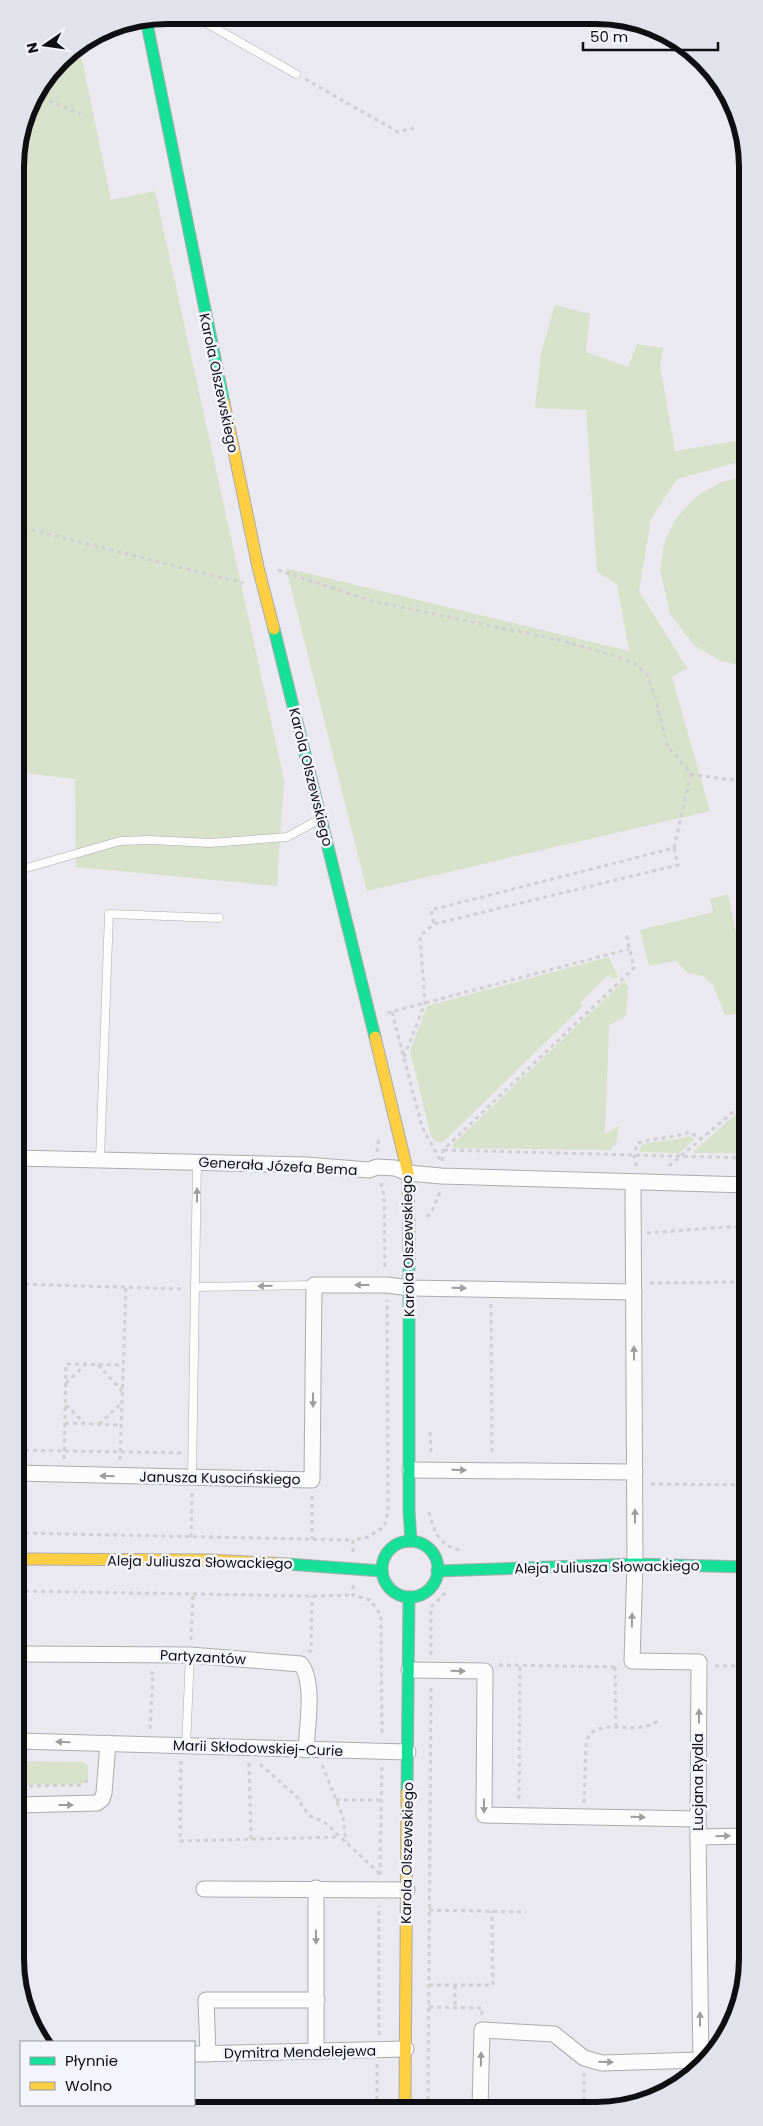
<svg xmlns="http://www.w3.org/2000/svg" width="763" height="2126" viewBox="0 0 763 2126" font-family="Poppins,sans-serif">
<rect width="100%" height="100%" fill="#e9e9ef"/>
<g fill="#d8e2cb">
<polygon points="79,45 111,200 155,191 284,780 277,886 76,867 75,779 16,772 15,157 31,99 67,53"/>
<polygon points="555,305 590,314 586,352 628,367 637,344 663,348 660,365 675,451 736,441 739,462 677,479 651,519 639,591 687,668 672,677 710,811 367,891 286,568 629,651 617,584 597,572 586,410 535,408 541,353"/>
<polygon points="746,476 746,667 721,661 695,646 670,614 660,570 665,540 676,518 697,496 721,482"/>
<polygon points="728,894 746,981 746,1038 743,1038 737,1019 738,1014 725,1015 713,985 703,976 688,973 676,961 649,966 640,930 713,912 710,899"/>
<polygon points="609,957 618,977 615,979 608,975 580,1003 583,1006 443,1142 437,1142 431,1136 410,1051 427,1006"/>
<polygon points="624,981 628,986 626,1016 609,1025 605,1134 619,1126 616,1145 613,1145 611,1150 455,1148 452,1145"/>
<polygon points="746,1113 747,1153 695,1153 693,1152 736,1114 739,1120"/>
<path d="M689,1136L695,1139L679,1153L639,1152L642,1145C657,1139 674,1142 689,1136Z"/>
<polygon points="18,1761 83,1762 88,1765 88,1780 82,1784 18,1785"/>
</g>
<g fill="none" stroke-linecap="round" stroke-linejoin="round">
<g stroke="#ababb0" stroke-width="9">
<g id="lane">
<polyline points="192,15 296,74"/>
<polyline points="16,871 120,841 150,840 210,843 287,837 320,819"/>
<polyline points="100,1159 109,914 219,918"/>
<polyline points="197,1162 195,1287 314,1285"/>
<polyline points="192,1478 195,1287"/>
<polyline points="186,1746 190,1655"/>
</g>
</g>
<g stroke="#ababb0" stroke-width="17">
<g id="street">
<polyline points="17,1158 306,1165 369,1170 377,1167 395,1168 408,1173 441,1176 747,1185"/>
<polyline points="633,1182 635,1564 632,1661 699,1662 698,1837 701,2067"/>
<polyline points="410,1470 635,1472"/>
<polyline points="17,1473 312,1480 314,1285 387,1285 410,1288 634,1292"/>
<path d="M17,1654L190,1655L301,1664C315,1683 307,1725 306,1750"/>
<polyline points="409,1670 485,1671 484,1815 698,1819"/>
<polyline points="18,1741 408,1752"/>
<polyline points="18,1805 97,1803 102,1799 104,1793 108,1743"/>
<polyline points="698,1837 747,1836"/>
<polyline points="204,1889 407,1890"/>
<polyline points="316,2051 316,1888"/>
<polyline points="194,2054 406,2049"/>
<polyline points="208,2054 206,2000 317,2000"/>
<polyline points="480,2108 482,2030 554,2034 584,2058 602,2063 701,2060"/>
</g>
</g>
<g stroke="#ababb0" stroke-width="13">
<g id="fast">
<polyline points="146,19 224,403"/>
<polyline points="274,629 375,1037"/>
<polyline points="409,1241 409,1511 411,1541"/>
<circle cx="410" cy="1569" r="28"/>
<polyline points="287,1564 382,1571"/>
<polyline points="437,1571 635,1564 747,1567"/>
<polyline points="407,1792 409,1597"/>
</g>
</g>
<g stroke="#ababb0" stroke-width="13">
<g id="slow">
<polyline points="224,403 258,567 274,629"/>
<polyline points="375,1037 408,1173 409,1241"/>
<polyline points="17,1559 209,1560 287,1564"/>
<polyline points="405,2108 407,1792"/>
</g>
</g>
<g stroke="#d0d0d2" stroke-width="3" stroke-dasharray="4 4" stroke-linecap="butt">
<polyline points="305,79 398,132 414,128"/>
<polyline points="34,95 81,114"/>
<polyline points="16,526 243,583"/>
<polyline points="278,570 372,601 559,640 616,656 637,665 647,675 656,700 667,745 691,774 724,779 746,780"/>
<polyline points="674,848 691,774"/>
<polyline points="392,1012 422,1127 440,1160"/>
<polyline points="387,1013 629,949"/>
<polyline points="404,1057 425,1003 420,936 434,924 678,865 674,848 431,910 434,924"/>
<polyline points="444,1150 747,1158"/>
<polyline points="377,1152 379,1136"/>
<polyline points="442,1161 443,1150 634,968 626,933"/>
<path d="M637,1166C632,1158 635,1151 638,1143C655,1137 672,1139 689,1132L702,1139"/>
<polyline points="669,1166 746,1101"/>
<polyline points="381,1183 384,1195 385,1269"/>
<polyline points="427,1217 432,1211 440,1192"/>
<polyline points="647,1233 724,1227 747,1227"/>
<polyline points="650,1283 747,1282"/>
<polyline points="17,1284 184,1289"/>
<polyline points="491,1304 492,1455"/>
<polyline points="98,1365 122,1391"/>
<polyline points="66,1383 85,1365"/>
<polyline points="66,1405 84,1423"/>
<polyline points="65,1423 121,1425"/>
<polyline points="99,1424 122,1403"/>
<polyline points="430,1432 431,1455"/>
<polyline points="17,1450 182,1453"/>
<polyline points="64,1459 66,1364 123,1365"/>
<polyline points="120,1460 126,1287"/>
<polyline points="651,1484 747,1485"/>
<polyline points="312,1496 312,1539"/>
<path d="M429,1512C435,1533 438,1545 460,1550"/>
<polyline points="17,1533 353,1540"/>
<polyline points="191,1537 192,1493"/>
<polyline points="353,1552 353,1540 368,1537 384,1527 388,1511 387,1300"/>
<polyline points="353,1585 353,1595 370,1600 381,1615 382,1735"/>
<polyline points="17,1591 312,1596 353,1595"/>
<polyline points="191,1640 193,1594"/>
<polyline points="308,1651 311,1651 312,1596"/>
<polyline points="431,1655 431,1607 447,1591"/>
<polyline points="499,1665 617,1667"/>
<polyline points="715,1666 747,1666"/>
<polyline points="615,1667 616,1728"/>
<polyline points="150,1729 153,1673 150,1673"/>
<polyline points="18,1760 27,1760"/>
<polyline points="181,1761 180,1841 340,1837"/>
<polyline points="249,1763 251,1839"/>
<polyline points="260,1764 298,1798 302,1806 310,1816 324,1822 380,1874"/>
<polyline points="322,1765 343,1817 346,1842"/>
<polyline points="29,1786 79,1785 89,1780"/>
<polyline points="519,1799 520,1665"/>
<polyline points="336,1800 381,1800"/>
<path d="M584,1803L586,1745L589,1735C607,1717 639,1738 660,1719"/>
<polyline points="380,1875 382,1766"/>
<polyline points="429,1910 526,1912"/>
<polyline points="429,1985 493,1985 492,1911"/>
<polyline points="455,1985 455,2008"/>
<polyline points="429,2007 482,2008 482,2015"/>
<polyline points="379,2035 379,1906"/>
<polyline points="377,2064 377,2108"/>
<polyline points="584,2073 584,2108"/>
<polyline points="428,2108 431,1686"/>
</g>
<use href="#lane" stroke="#fcfcfd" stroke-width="8"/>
<use href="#street" stroke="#fcfcfd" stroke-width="15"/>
<use href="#fast" stroke="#16e098" stroke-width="11"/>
<use href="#slow" stroke="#ffcf43" stroke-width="11"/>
</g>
<defs><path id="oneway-solid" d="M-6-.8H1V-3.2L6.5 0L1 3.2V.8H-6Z" transform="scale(1.25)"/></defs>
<g fill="#9d9d9f">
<use href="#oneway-solid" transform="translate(197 1195) rotate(-89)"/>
<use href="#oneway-solid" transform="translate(362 1285) rotate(180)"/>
<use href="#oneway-solid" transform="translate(265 1286) rotate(179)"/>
<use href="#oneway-solid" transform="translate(459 1288) rotate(2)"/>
<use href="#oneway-solid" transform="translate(634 1353) rotate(-90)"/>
<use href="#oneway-solid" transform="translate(313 1400) rotate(90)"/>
<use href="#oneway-solid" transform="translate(459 1470) rotate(1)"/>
<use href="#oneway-solid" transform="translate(107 1476) rotate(-179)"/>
<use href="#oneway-solid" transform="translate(635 1516) rotate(-90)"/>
<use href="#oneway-solid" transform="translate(632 1620) rotate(-89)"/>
<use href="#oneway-solid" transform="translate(458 1671) rotate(1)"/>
<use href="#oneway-solid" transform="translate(699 1716) rotate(-90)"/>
<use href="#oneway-solid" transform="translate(63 1742) rotate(-179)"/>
<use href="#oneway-solid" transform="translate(66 1805)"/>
<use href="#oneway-solid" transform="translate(484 1806) rotate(89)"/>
<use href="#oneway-solid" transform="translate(638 1817) rotate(2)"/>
<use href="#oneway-solid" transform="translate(723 1836) rotate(-1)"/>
<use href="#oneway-solid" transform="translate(316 1937) rotate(89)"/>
<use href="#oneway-solid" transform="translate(700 2019) rotate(-90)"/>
<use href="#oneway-solid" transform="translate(481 2059) rotate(-89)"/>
<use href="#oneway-solid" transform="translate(606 2062) rotate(2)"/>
</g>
<g text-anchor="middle" stroke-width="5" stroke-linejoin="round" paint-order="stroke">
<g font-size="14" fill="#0f0f13" stroke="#f4f4fd">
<text transform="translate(219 383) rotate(78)" y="5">Karola Olszewskiego</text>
<text transform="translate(311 777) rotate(76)" y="5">Karola Olszewskiego</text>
<text transform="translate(278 1166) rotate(3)" y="5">Generała Józefa Bema</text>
<text transform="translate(408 1246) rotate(-91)" y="5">Karola Olszewskiego</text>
<text transform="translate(220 1478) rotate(1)" y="5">Janusza Kusocińskiego</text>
<text transform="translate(200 1562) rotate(1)" y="5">Aleja Juliusza Słowackiego</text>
<text transform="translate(607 1567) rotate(-1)" y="5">Aleja Juliusza Słowackiego</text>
<text transform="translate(203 1657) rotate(3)" y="5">Partyzantów</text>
<text transform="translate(258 1748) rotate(2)" y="5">Marii Skłodowskiej-Curie</text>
<text transform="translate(698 1782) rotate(-90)" y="5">Lucjana Rydla</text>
<text transform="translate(407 1853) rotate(-89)" y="5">Karola Olszewskiego</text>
<text transform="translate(300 2052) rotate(-1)" y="5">Dymitra Mendelejewa</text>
</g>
</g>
<path d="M0 0H763V2126H0ZM167 24H596A143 143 0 0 1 739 167V1959A143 143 0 0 1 596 2102H167A143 143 0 0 1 24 1959V167A143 143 0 0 1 167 24Z" fill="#e2e2ea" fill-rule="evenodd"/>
<path fill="none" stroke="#0f0f13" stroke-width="6" d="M167 24H596A143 143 0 0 1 739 167V1959A143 143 0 0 1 596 2102H167A143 143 0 0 1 24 1959V167A143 143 0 0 1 167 24Z"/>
<rect x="20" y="2041" width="175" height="65" fill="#f4f4fd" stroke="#98989f"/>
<rect x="30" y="2057" width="25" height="8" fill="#16e098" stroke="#98989f"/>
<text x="65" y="2066" font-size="15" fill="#0f0f13">Płynnie</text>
<rect x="30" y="2082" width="25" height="8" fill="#ffcf43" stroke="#98989f"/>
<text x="65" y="2091" font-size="15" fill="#0f0f13">Wolno</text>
<g transform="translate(45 45) rotate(257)" stroke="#f4f4fd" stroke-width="4" paint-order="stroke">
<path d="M0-4L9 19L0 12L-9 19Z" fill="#0f0f13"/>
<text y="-8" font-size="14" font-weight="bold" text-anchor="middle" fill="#0f0f13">N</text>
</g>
<path d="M583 42v8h135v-8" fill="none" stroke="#0f0f13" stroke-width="2.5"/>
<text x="590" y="42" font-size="15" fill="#0f0f13" stroke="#f4f4fd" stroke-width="4" paint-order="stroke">50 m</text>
</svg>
